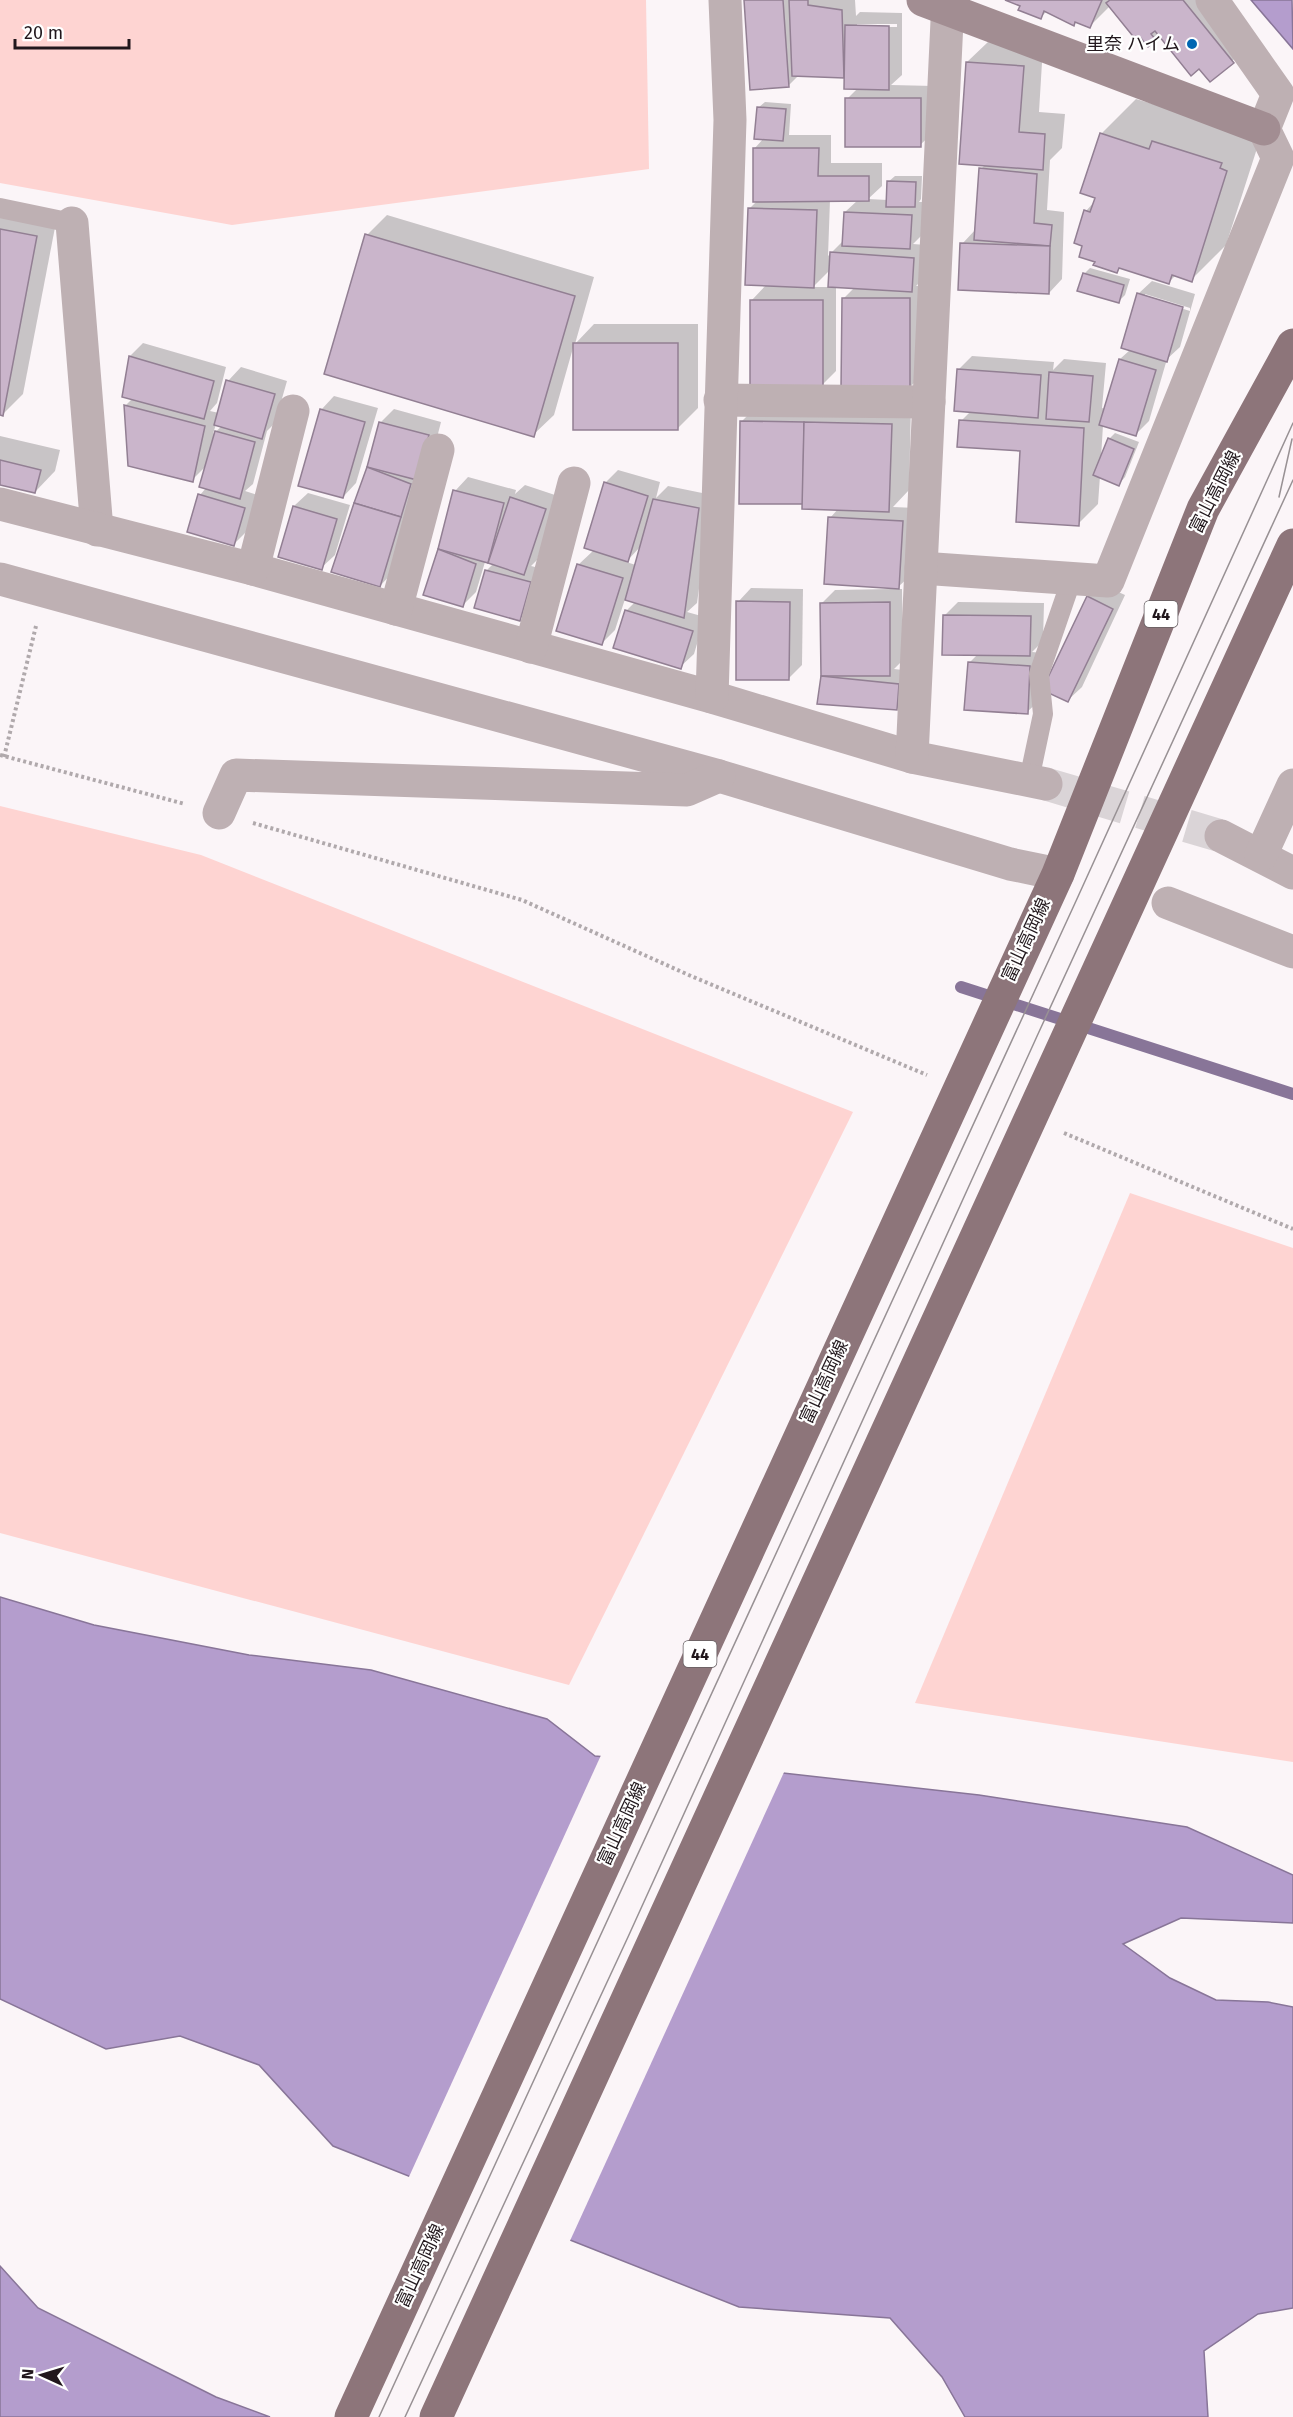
<svg xmlns="http://www.w3.org/2000/svg" width="1293" height="2417" viewBox="0 0 1293 2417" font-family="'Fira Sans','Noto Sans JP',sans-serif">
<rect width="100%" height="100%" fill="#fbf5f8"/>
<g fill="#fed4d2">
<polygon points="0,0 646,0 649,169 232,225 0,183"/>
<polygon points="0,806 201,855 853,1112 569,1685 0,1533"/>
<polygon points="1130,1193 1293,1248 1293,1762 915,1703"/>
</g>
<g fill="#b49dcd" stroke="#887598" stroke-width="1.5">
<polygon points="1251,0 1292,0 1293,49"/>
<polygon points="0,1597 94,1625 249,1655 371,1670 547,1719 595,1756 774,1772 979,1795 1187,1827 1293,1875 1293,1923 1181,1918 1123,1944 1170,1978 1216,2000 1268,2002 1293,2007 1293,2308 1258,2314 1204,2351 1208,2417 965,2417 942,2377 890,2318 739,2307 333,2146 259,2065 180,2036 106,2049 0,1999"/>
<polygon points="0,2266 38,2308 216,2397 270,2417 0,2417"/>
</g>
<polygon fill="#fbf5f8" points="602,1753 785,1770 569,2243 408,2179"/>
<g fill="#0003" fill-rule="evenodd">
<path d="M745,0H855L856,16L860,12L902,13V75L891,85L934,86V132L920,145L847,99L858,88L846,76L799,75L788,86ZM857,24H897V27H857Z"/>
<polygon points="1009,0 1207,0 1247,48 1210,80 1200,67 1160,34 1155,39 1110,6 1090,26 1077,21 1073,24 1047,11 1041,17"/>
<polygon points="988,42 1043,46 1039,112 1065,114 1062,148 1050,160 1047,210 1064,212 1062,279 1049,293 962,244 976,229 981,169 985,165 967,62"/>
<polygon points="1136,99 1261,136 1226,245 1191,280 1176,275 1168,283 1121,267 1117,271 1097,261 1084,245 1086,211 1095,201 1101,134"/>
<path d="M765,102L791,104L789,135H831V163H882V186L868,199L888,200V182L895,176H922L921,199L919,202H924L923,234L913,244L926,245L925,277L916,286H923V374L910,387L843,299L855,287L836,286V371L823,384L751,301L767,284L749,209L758,200L754,149L764,138L758,108ZM830,200H858L845,212L844,240L828,256ZM830,270L829,287H813Z"/>
<polygon points="0,206 57,217 23,394 3,414 0,414"/>
<polygon points="387,215 594,277 575,344 594,324 698,324 698,408 678,428 573,348 554,415 533,435 367,235"/>
<polygon points="1090,268 1130,279 1125,295 1119,301 1084,274"/>
<path d="M1152,281L1195,294L1180,347L1167,359L1149,421L1135,435L1103,425L1101,458L1109,439L1115,433L1139,442L1125,477L1119,484L1100,476L1098,504L1078,524L1022,449L961,421L971,411L959,369L972,356L1054,362L1053,370L1064,359L1106,363L1102,408L1105,409L1120,359L1130,350L1138,294ZM1145,294L1190,308V311L1145,297Z"/>
<path d="M143,343L226,367L217,403L210,411L219,413L228,381L241,367L287,381L275,423L267,431L253,484L245,491L258,495L247,531L233,545L200,495L206,488V466L192,480L125,406L133,398L130,356ZM216,424L222,426L213,434Z"/>
<polygon points="334,396 378,408 356,483 343,497 321,410"/>
<polygon points="911,405 909,490 893,507 916,508 912,574 896,589 902,589 903,660 894,669 912,671 910,695 897,709 822,676 822,603 835,590 890,589 890,587 830,518 838,509 804,503 741,422 755,408"/>
<polygon points="394,409 441,422 430,465 393,572 380,586 369,468 380,423"/>
<polygon points="0,436 60,450 55,471 35,492 0,483"/>
<path d="M618,470L660,482L656,498L668,486L712,495L697,603L687,612L705,617L694,654L680,667L626,611L635,602L625,599L615,630L602,643L578,565L594,550L605,483ZM641,546L636,565L626,562Z"/>
<polygon points="468,477 516,490 515,494 525,485 558,496 537,560 531,566 543,569 533,605 520,619 486,571 493,564 485,562 476,592 463,605 440,550 455,491"/>
<polygon points="308,493 350,505 335,555 321,568 279,556 294,506"/>
<polygon points="1101,584 1125,595 1082,687 1068,700 1088,597"/>
<polygon points="751,588 803,589 802,665 788,679 738,602"/>
<polygon points="958,602 1044,603 1043,641 1032,652 1043,653 1041,699 1027,712 969,663 978,654 945,615"/>
</g>
<g fill="none" stroke-linecap="round" stroke-linejoin="round">
<polyline stroke="#887598" stroke-width="12" points="961,987 1293,1094"/>
</g>
<g fill="#cab5cb" stroke="#927f93" stroke-width="1.5">
<polygon points="744,0 783,0 789,87 750,90"/>
<polygon points="789,0 808,0 808,5 842,10 844,78 792,76"/>
<polygon points="1005,0 1102,0 1090,28 1075,22 1074,26 1044,11 1041,19 1018,10 1020,6"/>
<polygon points="1110,0 1183,0 1234,63 1210,82 1199,69 1191,76 1155,31 1151,34 1156,40 1148,47 1140,37 1136,40 1106,3"/>
<polygon points="845,25 889,26 889,90 844,89"/>
<polygon points="966,62 1024,66 1019,132 1045,134 1043,170 959,164"/>
<rect x="845" y="98" width="76" height="49"/>
<polygon points="757,107 786,109 783,141 754,139"/>
<polygon points="1100,133 1149,149 1152,141 1222,163 1220,168 1227,171 1192,282 1172,275 1169,284 1119,268 1117,273 1093,265 1095,262 1079,257 1082,246 1074,243 1084,210 1090,212 1095,198 1080,193"/>
<polygon points="753,148 819,148 818,176 869,176 869,201 753,202"/>
<polygon points="979,168 1037,174 1034,223 1052,225 1050,246 974,240"/>
<polygon points="887,181 916,182 915,207 886,207"/>
<polygon points="748,208 817,210 814,288 745,285"/>
<polygon points="844,212 912,215 910,249 842,246"/>
<polygon points="0,229 37,236 3,416 0,415"/>
<polygon points="365,234 575,296 534,437 324,374"/>
<polygon points="960,243 1050,246 1049,294 958,290"/>
<polygon points="830,252 914,258 912,292 828,287"/>
<polygon points="1083,273 1124,285 1119,303 1077,291"/>
<polygon points="1137,293 1183,307 1167,362 1121,348"/>
<polygon points="842,298 910,298 910,389 841,389"/>
<rect x="750" y="300" width="73" height="86"/>
<rect x="573" y="343" width="105" height="87"/>
<polygon points="129,356 214,381 204,419 122,397"/>
<polygon points="1119,359 1156,370 1136,436 1099,425"/>
<polygon points="957,369 1041,375 1038,418 954,411"/>
<polygon points="1049,372 1093,376 1089,422 1046,419"/>
<polygon points="226,380 275,394 262,439 214,425"/>
<polygon points="124,405 205,426 193,482 128,466"/>
<polygon points="320,409 365,422 343,498 298,486"/>
<polygon points="959,420 1084,428 1079,526 1016,522 1020,451 957,447"/>
<polygon points="740,421 804,422 803,504 739,504"/>
<polygon points="379,422 429,435 417,480 367,467"/>
<polygon points="804,422 892,424 889,512 802,509"/>
<polygon points="215,431 255,442 240,499 199,487"/>
<polygon points="1108,438 1134,449 1119,486 1093,475"/>
<polygon points="0,460 41,470 35,493 0,485"/>
<polygon points="367,467 411,484 401,517 354,503"/>
<polygon points="604,482 648,496 628,562 584,548"/>
<polygon points="453,490 504,503 488,563 438,549"/>
<polygon points="198,494 245,508 234,546 187,532"/>
<polygon points="510,497 546,509 524,575 488,563"/>
<polygon points="653,499 699,508 684,618 625,600"/>
<polygon points="354,503 401,517 380,587 331,572"/>
<polygon points="293,506 337,519 322,570 278,557"/>
<polygon points="828,517 903,521 899,589 824,584"/>
<polygon points="438,549 476,564 463,607 423,595"/>
<polygon points="577,564 623,578 602,645 556,631"/>
<polygon points="485,570 531,582 520,621 474,608"/>
<polygon points="1087,596 1113,609 1068,702 1042,690"/>
<polygon points="736,601 790,602 789,680 736,680"/>
<polygon points="890,602 890,676 821,676 820,603"/>
<polygon points="625,610 693,631 681,669 613,648"/>
<polygon points="943,615 1031,616 1030,656 942,655"/>
<polygon points="968,662 1030,666 1028,714 964,710"/>
<polygon points="821,676 899,684 897,710 817,704"/>
</g>
<g fill="none" stroke-linecap="round" stroke-linejoin="round">
<polyline stroke="#dad4d7" stroke-width="33" stroke-dasharray="33 16" stroke-linecap="butt" points="1046,784 1221,836"/>
<g stroke="#b0a9ac" stroke-width="4" stroke-dasharray="3 3" stroke-linecap="butt">
<polyline points="0,755 185,804"/>
<polyline points="4,757 36,626"/>
<polyline points="253,823 522,900 691,976 927,1075"/>
<polyline points="1064,1133 1293,1229"/>
</g>
<g stroke="#beb0b3" stroke-width="20">
<polyline points="0,208 72,223"/>
<polyline points="1029,780 1043,714 1039,674 1072,578"/>
</g>
<g stroke="#beb0b3" stroke-width="33">
<polyline points="72,223 97,530"/>
<polyline points="720,400 929,402"/>
<polyline points="0,504 253,569 712,697 912,757 1046,784"/>
<polyline points="921,568 1108,581 1278,158 1264,129 1278,94 1212,0"/>
<polyline points="253,569 293,411"/>
<polyline points="0,579 719,776 1010,864 1058,874"/>
<polyline points="396,609 438,450"/>
<polyline points="531,647 574,483"/>
<polyline points="712,697 730,120 725,0"/>
<polyline points="912,757 948,0"/>
<polyline points="219,813 236,775 687,790 719,776"/>
<polyline points="1221,836 1293,873"/>
<polyline points="1261,855 1293,785"/>
<polyline points="1168,903 1293,952"/>
</g>
<polyline stroke="#a28d92" stroke-width="33" points="923,0 1264,129"/>
<g stroke="#8d757a" stroke-width="33">
<polyline points="351,2417 1058,874 1203,509 1293,345"/>
<polyline points="436,2417 1293,545"/>
</g>
<g stroke="#989194" stroke-width="1.5">
<polyline points="1279,497 1292,439"/>
<polyline points="379,2417 1076,901 1293,423"/>
<polyline points="405,2417 628,1937 1038,1034 1293,480"/>
</g>
</g>
<circle fill="#0066b2" stroke="#fff" stroke-width="2" cx="1192" cy="44" r="6"/>
<g text-anchor="middle" stroke-width="4.5" stroke-linejoin="round" paint-order="stroke">
<g fill="#fff" stroke="#645d60" stroke-width="1.5">
<rect x="1144.5" y="601" width="33" height="26" rx="4.5"/>
<rect x="683.5" y="1641" width="33" height="26" rx="4.5"/>
</g>
<g font-size="16" font-weight="bold" fill="#21171c">
<text x="1161" y="620">44</text>
<text x="700" y="1660">44</text>
</g>
<g font-size="18" fill="#21171c" stroke="#fff" text-anchor="end">
<text x="1180" y="50">里奈 ハイム</text>
</g>
<g font-size="18" fill="#21171c" stroke="#fff">
<text transform="translate(1215 492) rotate(-63)" y="6">富山高岡線</text>
<text transform="translate(1026 940) rotate(-65)" y="6">富山高岡線</text>
<text transform="translate(824 1382) rotate(-65)" y="6">富山高岡線</text>
<text transform="translate(622 1824) rotate(-65)" y="6">富山高岡線</text>
<text transform="translate(420 2266) rotate(-65)" y="6">富山高岡線</text>
</g>
</g>
<g transform="translate(42 2375) rotate(274)" stroke="#ffffff" stroke-width="4.5" paint-order="stroke">
<path d="M0-4.5L10 22L0 15L-10 22Z" fill="#21171c"/>
<text y="-9" font-size="16" font-weight="bold" text-anchor="middle" fill="#21171c">N</text>
</g>
<path d="M15 39v9h114v-9" fill="none" stroke="#21171c" stroke-width="3"/>
<text x="24" y="39" font-size="18" fill="#21171c" stroke="#ffffff" stroke-width="4.5" paint-order="stroke">20 m</text>
</svg>
